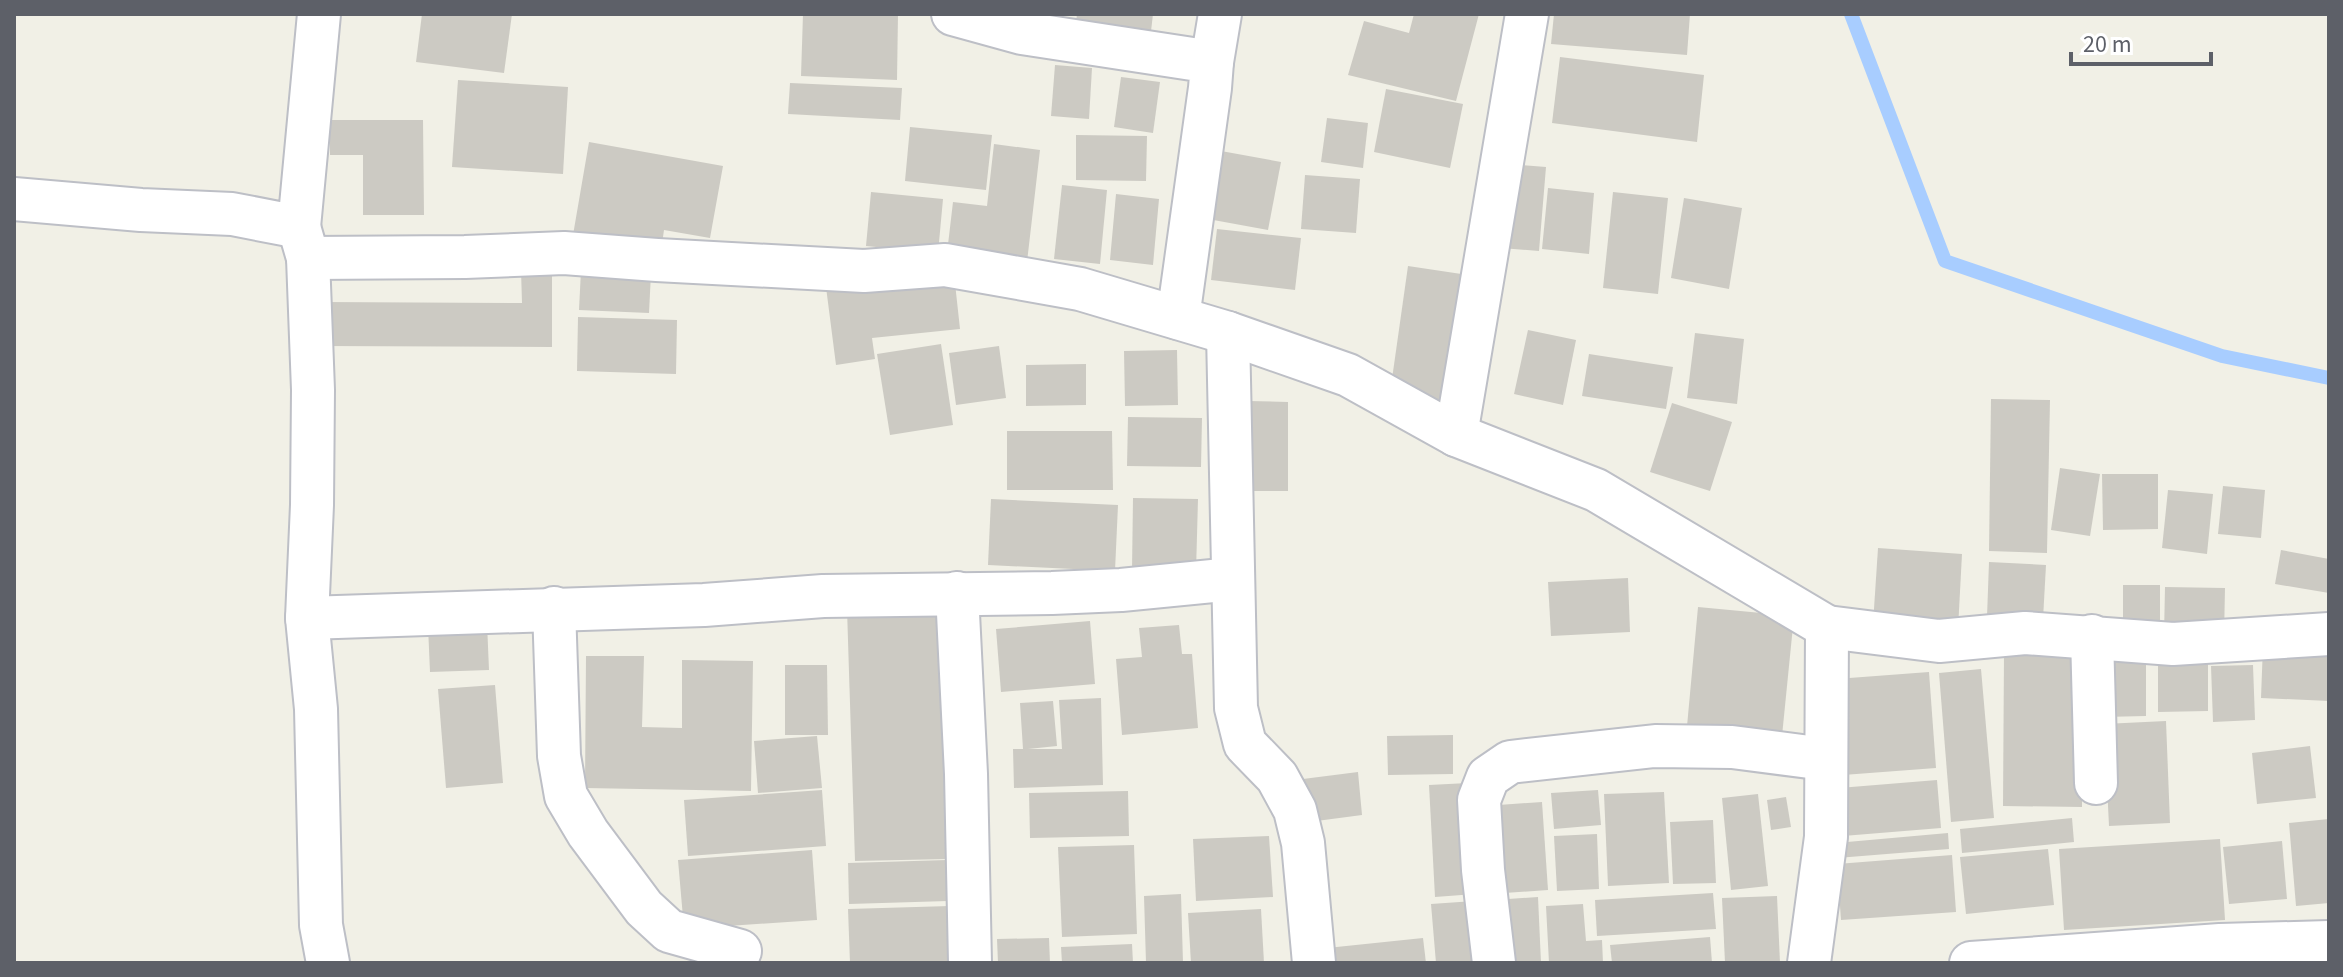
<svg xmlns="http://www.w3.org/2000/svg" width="2343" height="977" viewBox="0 0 2343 977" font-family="'Source Sans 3',sans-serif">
<rect width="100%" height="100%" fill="#f1f0e6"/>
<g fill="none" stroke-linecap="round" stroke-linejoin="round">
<polyline stroke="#a8cdff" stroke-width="14" points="1851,14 1945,261 2222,356 2329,378"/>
</g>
<g fill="#cccac3">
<polygon points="422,14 512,14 504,73 416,62"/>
<polygon points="803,14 898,14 897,80 801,76"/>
<polygon points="1077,14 1153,14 1150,40 1075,31"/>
<polygon points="1414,14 1479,14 1456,101 1348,75 1364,21 1409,33"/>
<polygon points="1554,14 1690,14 1687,55 1551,44"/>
<polygon points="1560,57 1704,75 1697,142 1552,123"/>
<polygon points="1055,65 1092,68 1089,119 1051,116"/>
<polygon points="1121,77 1160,82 1153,133 1114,127"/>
<polygon points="458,80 568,87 563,174 452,167"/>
<polygon points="790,83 902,88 900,120 788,114"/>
<polygon points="1386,89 1463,104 1450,168 1374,152"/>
<polygon points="1327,118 1368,123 1363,168 1321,162"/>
<polygon points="330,120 423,120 424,215 363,215 363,155 330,155"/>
<polygon points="910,127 992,135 986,190 905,181"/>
<polygon points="1076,135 1147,136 1146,181 1076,180"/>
<polygon points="589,142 723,166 710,238 664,230 661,251 573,235"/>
<polygon points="994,144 1040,150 1027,262 947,253 953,202 987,206"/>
<polygon points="1210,149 1281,162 1268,230 1197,217"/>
<polygon points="1509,164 1546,167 1539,251 1501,248"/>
<polygon points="1305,175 1360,179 1356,233 1301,229"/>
<polygon points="1062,185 1107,190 1100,264 1054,259"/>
<polygon points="1548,188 1594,193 1589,254 1542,249"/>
<polygon points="871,192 943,199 938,253 866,246"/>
<polygon points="1613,192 1668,198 1658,294 1603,288"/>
<polygon points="1116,194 1159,199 1153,265 1110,260"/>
<polygon points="1684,198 1742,208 1729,289 1671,278"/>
<polygon points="1217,229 1301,238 1295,290 1211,280"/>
<polygon points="1408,266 1468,275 1450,401 1390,393"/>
<polygon points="552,269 552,347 321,346 322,302 522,303 521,270"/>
<polygon points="581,270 651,273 649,313 579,310"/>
<polygon points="954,274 960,329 872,338 875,359 836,365 826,287"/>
<polygon points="578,317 677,320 676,374 577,371"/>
<polygon points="1528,330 1576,340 1563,405 1514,394"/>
<polygon points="1695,333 1744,339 1737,404 1687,398"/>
<polygon points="941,344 953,425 890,435 877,354"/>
<polygon points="999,346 1006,398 956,405 949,353"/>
<polygon points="1177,350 1178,405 1125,406 1124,351"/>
<polygon points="1589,354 1673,367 1666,409 1582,396"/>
<polygon points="1086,364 1086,405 1026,406 1026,365"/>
<polygon points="1991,399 2050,400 2047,553 1989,551"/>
<polygon points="1248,401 1288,402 1288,491 1248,491"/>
<polygon points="1672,403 1732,422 1710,491 1650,472"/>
<polygon points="1128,417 1202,418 1201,467 1127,466"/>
<polygon points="1007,431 1112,431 1113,490 1007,490"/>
<polygon points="2060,468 2100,474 2090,536 2051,530"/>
<polygon points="2102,474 2158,474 2158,529 2103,530"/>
<polygon points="2223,486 2265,490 2261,538 2218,534"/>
<polygon points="2168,490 2213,494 2207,554 2162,548"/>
<polygon points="1133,498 1198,499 1196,572 1132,570"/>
<polygon points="991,499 1118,505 1115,571 988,565"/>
<polygon points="1878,548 1962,554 1958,629 1873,624"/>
<polygon points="2281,550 2329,559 2329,593 2275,584"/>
<polygon points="1989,562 2046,565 2043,619 1987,617"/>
<polygon points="1628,578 1630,632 1551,636 1548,582"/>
<rect x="2123" y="585" width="37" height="45"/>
<polygon points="2165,587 2225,588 2224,637 2164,635"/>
<polygon points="940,607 947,859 855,861 847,609"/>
<polygon points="1698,607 1794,616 1781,746 1686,737"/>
<polygon points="1090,621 1095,684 1001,692 996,629"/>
<polygon points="487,623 489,670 430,672 428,626"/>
<polygon points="1179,625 1182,654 1192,654 1198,728 1122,735 1116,659 1142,657 1139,628"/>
<polygon points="2103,643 2146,644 2146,716 2103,717"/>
<polygon points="2263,645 2329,648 2329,701 2261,698"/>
<polygon points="2004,653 2083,654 2082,807 2003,806"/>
<polygon points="2158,654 2208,654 2208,711 2158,712"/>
<polygon points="586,656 644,656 642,727 682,728 682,660 753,661 751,791 585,788"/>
<polygon points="785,665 827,665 828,735 785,735"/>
<polygon points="2253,665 2255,720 2213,722 2211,666"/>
<polygon points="1981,669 1994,818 1951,822 1939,673"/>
<polygon points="1929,672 1936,768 1843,775 1836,679"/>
<polygon points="495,685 503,783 446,788 438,689"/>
<polygon points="1101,698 1103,785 1014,788 1013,749 1023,749 1020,703 1053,701 1057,746 1028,749 1062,749 1059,700"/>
<polygon points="2166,721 2170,823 2109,826 2104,724"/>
<polygon points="1453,735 1453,774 1388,775 1387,736"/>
<polygon points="817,736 822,788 758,793 754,741"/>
<polygon points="2310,746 2316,798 2257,804 2252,753"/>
<polygon points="1358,772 1362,815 1309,822 1303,779"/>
<polygon points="1937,780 1941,828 1843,836 1839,788"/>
<polygon points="1468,783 1475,894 1435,897 1429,785"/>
<polygon points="822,790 826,846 688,856 684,800"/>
<polygon points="1598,790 1601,825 1554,829 1551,793"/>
<polygon points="1128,791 1129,836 1030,838 1029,793"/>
<polygon points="1664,792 1669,883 1608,886 1604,794"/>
<polygon points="1758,794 1768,886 1731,890 1722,798"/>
<polygon points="1786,797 1791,827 1771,830 1767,800"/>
<polygon points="1542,802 1548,890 1490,894 1485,806"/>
<polygon points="2072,818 2074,842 1962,853 1960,829"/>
<polygon points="2329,819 2329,903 2296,906 2289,823"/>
<polygon points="1713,820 1716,883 1673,884 1670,822"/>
<polygon points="1948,833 1949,849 1837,858 1836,843"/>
<polygon points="1597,834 1599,889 1557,891 1554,836"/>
<polygon points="1269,836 1273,897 1196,901 1193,839"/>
<polygon points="2220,839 2225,920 2064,930 2059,849"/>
<polygon points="2282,841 2287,899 2229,904 2223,847"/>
<polygon points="1134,845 1137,934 1062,937 1058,847"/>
<polygon points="2048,849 2054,905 1966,914 1960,857"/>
<polygon points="812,850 817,920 684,929 678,860"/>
<polygon points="1952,855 1956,912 1841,920 1837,864"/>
<polygon points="947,860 948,901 849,904 848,863"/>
<polygon points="1713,893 1716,929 1597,936 1595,900"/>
<polygon points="1181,894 1183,963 1146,963 1144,896"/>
<polygon points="1777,896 1780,963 1725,963 1722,898"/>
<polygon points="1538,897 1541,963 1497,963 1494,900"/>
<polygon points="1474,901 1480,963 1436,963 1431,904"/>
<polygon points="1583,904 1586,941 1602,940 1603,963 1549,963 1546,906"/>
<polygon points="950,906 952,961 850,963 848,909"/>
<polygon points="1261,909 1264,963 1191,963 1188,913"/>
<polygon points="1710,937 1712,963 1612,963 1610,945"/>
<polygon points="1049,938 1050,963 998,963 997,939"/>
<polygon points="1423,938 1426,963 1329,963 1327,948"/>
<polygon points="1132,944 1133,963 1062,963 1061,947"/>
</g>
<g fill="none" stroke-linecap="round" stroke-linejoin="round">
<g stroke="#bdbfc6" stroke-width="46">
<g id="street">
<polyline points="953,14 1022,33 1212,62 1210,88 1178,318"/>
<polyline points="1212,62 1220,14"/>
<polyline points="14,199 141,210 232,214 299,227 319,14"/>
<polyline points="299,227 308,258 313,390 312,505 307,618 316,709 321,925 328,963"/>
<polyline points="308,258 465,257 564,253 657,260 864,271 945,265 1080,289 1228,333 1348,375 1456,435 1596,490 1827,627 1826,837 1809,963"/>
<polyline points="1228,333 1236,708 1245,744 1277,777 1295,810 1303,843 1314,963"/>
<polyline points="1456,435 1527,14"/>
<polyline points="957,593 966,774 970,963"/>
<polyline points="554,608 559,756 566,796 588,833 644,908 669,931 740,951"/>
<polyline points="307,618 704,605 823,596 1052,593 1121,590 1233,579"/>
<polyline points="1827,627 1939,641 2025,633 2173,644 2329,634"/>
<polyline points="2092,636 2096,783"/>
<polyline points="1494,963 1483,870 1479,800 1488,777 1510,762 1655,746 1732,747 1825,759"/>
<polyline points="1971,963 2220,945 2329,942"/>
</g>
</g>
<use href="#street" stroke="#fff" stroke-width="42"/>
</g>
<rect width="2343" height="977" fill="none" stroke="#5d6068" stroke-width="32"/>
<path d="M2071 52v12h140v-12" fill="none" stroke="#5d6068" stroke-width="4"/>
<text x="2083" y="52" font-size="24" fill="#5d6068" stroke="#ffffff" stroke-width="6" paint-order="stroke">20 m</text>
</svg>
